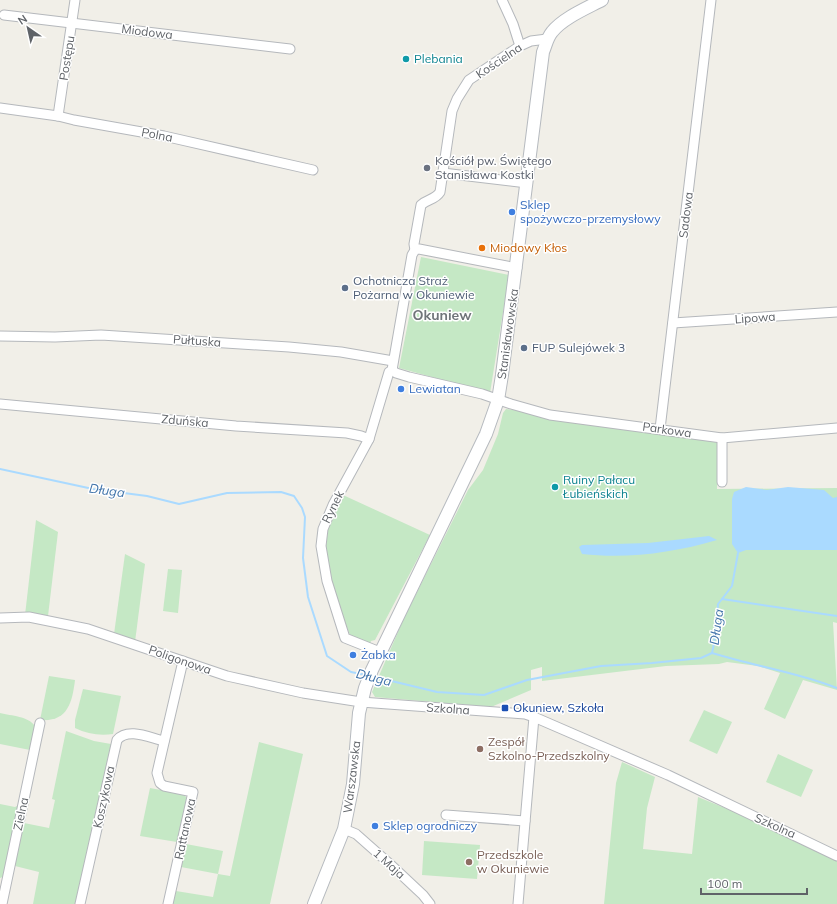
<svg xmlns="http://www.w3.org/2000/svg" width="837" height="904" viewBox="0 0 837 904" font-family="Mulish,sans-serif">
<rect width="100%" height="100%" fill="#f1efe8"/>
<g fill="#c5e8c5">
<polygon points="421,257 509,275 490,393 399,368"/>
<polygon points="506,409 718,442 717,489 837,488 837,623 833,622 837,690 803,680 785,719 764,709 780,673 758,666 727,662 719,664 666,666 542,681 542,667 531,670 531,690 491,707 375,697 372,692 404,618 468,490 483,470 498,434 503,413"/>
<polygon points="343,495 430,535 375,640 371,641 370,644 351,638 345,622 331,579 325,553 329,523"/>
<polygon points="36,520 58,532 48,616 25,615"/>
<polygon points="125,554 145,564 135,642 114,634"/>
<polygon points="168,569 182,570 178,613 163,611"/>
<path d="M49,676L75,680C72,704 67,722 40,720Z"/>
<path d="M83,689L121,696L113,734C100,736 87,734 75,728V720Z"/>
<polygon points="704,710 732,722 717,754 689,741"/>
<path d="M0,713C12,716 28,716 35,726L30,750L0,744Z"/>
<polygon points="66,731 94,741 111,744 75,904 33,904 39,872 15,866 24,823 49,828 55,800 52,799"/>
<polygon points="259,742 303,754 270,904 173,904 176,891 213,897 218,874 181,867 186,844 223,851 218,874 230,876"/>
<polygon points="778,754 813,770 801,797 766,782"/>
<polygon points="622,762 655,777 647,808 643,849 692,854 698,797 747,817 837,860 837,904 604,904 616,783"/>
<polygon points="150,788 183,794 187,798 177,842 140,836"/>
<polygon points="0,804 15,807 19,805 5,876 0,878"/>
<polygon points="424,841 480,845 477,879 422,875"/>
</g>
<g fill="#aadaff">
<polygon points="746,487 767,490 788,487 824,490 833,498 837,497 837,550 746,550 738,553 732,544 732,499 734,492"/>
<path d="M709,536L717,540C673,553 627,559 582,554L579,547L582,545L648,543Z"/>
</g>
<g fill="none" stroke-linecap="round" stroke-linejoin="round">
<g stroke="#aadaff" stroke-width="2">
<polyline points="0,469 93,489 147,496 179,504 227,493 281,492 294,496 302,508 305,517 303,558 308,597 327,656 351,672 366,675"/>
<polyline points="722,599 732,586 738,553"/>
<path d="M712,653C754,666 797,672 837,688"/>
<path d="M375,677L437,692L484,695L527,680L601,666L652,663L701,658L712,653C715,642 715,632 716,620C716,615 718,610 718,604L722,599L837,616"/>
</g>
<g stroke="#b5b8bc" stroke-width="11">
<g id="street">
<polyline points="502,0 513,24 520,46"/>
<polyline points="4,15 290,49"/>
<polyline points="0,108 58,116 74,120 164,136 313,170"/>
<polyline points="58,116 75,0"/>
<polyline points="443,173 527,183"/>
<path d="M415,250L414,244L421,205C427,199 435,200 440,192L452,111L457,99L469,80L520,46L531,41L547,39"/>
<polyline points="673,323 837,312"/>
<polyline points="0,336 55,337 101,335 289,347 341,352 393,361"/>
<polyline points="392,370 396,373 409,377 482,394 511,404 550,415 722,438 837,428"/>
<polyline points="0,404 236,426 347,433 361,436 369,439"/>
<polyline points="660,429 711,0"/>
<polyline points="722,482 722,438"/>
<polyline points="0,618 29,617 88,629 227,676 303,693 361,702 525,714 534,717 668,775 837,856"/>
<polyline points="380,652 345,638 327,581 321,546 323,529 333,505 369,439 389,372 392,370 412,255 415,250 419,249 517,268"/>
<polyline points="446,815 525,821"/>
<polyline points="344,829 356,834 391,865 423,895 430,904"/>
<polyline points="2,904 40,723"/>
<path d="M80,904L117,740C128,727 150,738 164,741"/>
<polyline points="168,904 193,792 164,786 160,783 157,773 183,661"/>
<polyline points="518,904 534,717"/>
</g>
</g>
<g stroke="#b6babf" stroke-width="14">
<path id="secondary" d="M314,904L344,829L353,784L359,713L365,688L372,670L486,434L498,400L502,375L543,52C546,45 547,38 552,32C563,18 587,8 602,0"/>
</g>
<use href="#street" stroke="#fff" stroke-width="9"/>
<use href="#secondary" stroke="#fff" stroke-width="12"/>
</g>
<g fill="#0f9aa8" stroke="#fff" stroke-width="1.5">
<circle cx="406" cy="59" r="4"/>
<circle cx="555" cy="487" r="4"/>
</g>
<circle fill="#6b7280" stroke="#fff" stroke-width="1.5" cx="427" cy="168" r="4"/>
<g fill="#3f7fe0" stroke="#fff" stroke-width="1.5">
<circle cx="512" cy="212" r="4"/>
<circle cx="401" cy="389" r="4"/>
<circle cx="353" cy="655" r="4"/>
<circle cx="375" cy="826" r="4"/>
</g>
<circle fill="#e8710a" stroke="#fff" stroke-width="1.5" cx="482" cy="248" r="4"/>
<g fill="#5c6f8a" stroke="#fff" stroke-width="1.5">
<circle cx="345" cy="288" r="4"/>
<circle cx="524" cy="348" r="4"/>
</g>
<rect fill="#1a4fb4" stroke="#fff" stroke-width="1.5" x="501" y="704" width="8" height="8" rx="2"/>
<g fill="#8d6e63" stroke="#fff" stroke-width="1.5">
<circle cx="480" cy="749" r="4"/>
<circle cx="469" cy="862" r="4"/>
</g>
<g text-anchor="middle" stroke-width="3" stroke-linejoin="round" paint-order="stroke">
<g font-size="12" fill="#5f6368" stroke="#fff">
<text transform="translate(147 32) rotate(7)" y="4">Miodowa</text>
<text transform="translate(67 58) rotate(-81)" y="4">Postępu</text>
<text transform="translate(499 61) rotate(-34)" y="4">Kościelna</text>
<text transform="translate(157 135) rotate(11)" y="4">Polna</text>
<text transform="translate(686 215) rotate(-83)" y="4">Sadowa</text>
<text transform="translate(755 318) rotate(-4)" y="4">Lipowa</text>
<text transform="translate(508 334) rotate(-82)" y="4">Stanisławowska</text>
<text transform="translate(197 341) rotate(4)" y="4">Pułtuska</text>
<text transform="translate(185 421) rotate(5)" y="4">Zduńska</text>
<text transform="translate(667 430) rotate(8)" y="4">Parkowa</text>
<text transform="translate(333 507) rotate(-64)" y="4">Rynek</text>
<text transform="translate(180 660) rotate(19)" y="4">Poligonowa</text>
<text transform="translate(448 709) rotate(4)" y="4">Szkolna</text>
<text transform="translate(352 777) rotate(-83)" y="4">Warszawska</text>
<text transform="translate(104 797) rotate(-78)" y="4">Koszykowa</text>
<text transform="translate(21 814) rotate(-78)" y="4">Zielna</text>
<text transform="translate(775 826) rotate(24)" y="4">Szkolna</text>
<text transform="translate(185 829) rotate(-78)" y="4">Rattanowa</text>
<text transform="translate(389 864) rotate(42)" y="4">1 Maja</text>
</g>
<g font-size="12" fill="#0d838f" stroke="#fff" text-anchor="start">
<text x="414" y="63">Plebania</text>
<text x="563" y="484">Ruiny Pałacu<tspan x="563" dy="14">Łubieńskich</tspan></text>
</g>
<g font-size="12" fill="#5b616d" stroke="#fff" text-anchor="start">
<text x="435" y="165">Kościół pw. Świętego<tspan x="435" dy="14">Stanisława Kostki</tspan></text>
</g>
<g font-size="12" fill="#366cbe" stroke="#fff" text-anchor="start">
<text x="520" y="209">Sklep<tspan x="520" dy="14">spożywczo-przemysłowy</tspan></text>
<text x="409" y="393">Lewiatan</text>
<text x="361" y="659">Żabka</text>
<text x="383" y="830">Sklep ogrodniczy</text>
</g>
<g font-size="12" fill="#c56008" stroke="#fff" text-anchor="start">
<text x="490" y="252">Miodowy Kłos</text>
</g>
<g font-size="12" fill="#4e5e75" stroke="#fff" text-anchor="start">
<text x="353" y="285">Ochotnicza Straż<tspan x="353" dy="14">Pożarna w Okuniewie</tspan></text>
<text x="532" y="352">FUP Sulejówek 3</text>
</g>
<g font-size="12" fill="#164399" stroke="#fff" text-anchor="start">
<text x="513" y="712">Okuniew, Szkoła</text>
</g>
<g font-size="12" fill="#785e54" stroke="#fff" text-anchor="start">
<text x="488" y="746">Zespół<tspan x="488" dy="14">Szkolno-Przedszkolny</tspan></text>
<text x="477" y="859">Przedszkole<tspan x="477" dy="14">w Okuniewie</tspan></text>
</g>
<g font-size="13" font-style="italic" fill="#4174aa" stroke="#fff">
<text transform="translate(107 490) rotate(8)" y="5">Długa</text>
<text transform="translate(716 627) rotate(-82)" y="5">Długa</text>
<text transform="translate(374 677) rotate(14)" y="5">Długa</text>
</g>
<g font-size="14" font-weight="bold" fill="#70757a" stroke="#fff">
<text x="442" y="320">Okuniew</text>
</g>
</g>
<g transform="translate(28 28) rotate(326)" stroke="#ffffff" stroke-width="3" paint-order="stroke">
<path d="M0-3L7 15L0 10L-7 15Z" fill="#5f6368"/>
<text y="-6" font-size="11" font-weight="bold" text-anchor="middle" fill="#5f6368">N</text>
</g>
<path d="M701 888v6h106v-6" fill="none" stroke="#5f6368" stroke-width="2"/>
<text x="707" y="888" font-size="12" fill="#5f6368" stroke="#ffffff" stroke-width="3" paint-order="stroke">100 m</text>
</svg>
